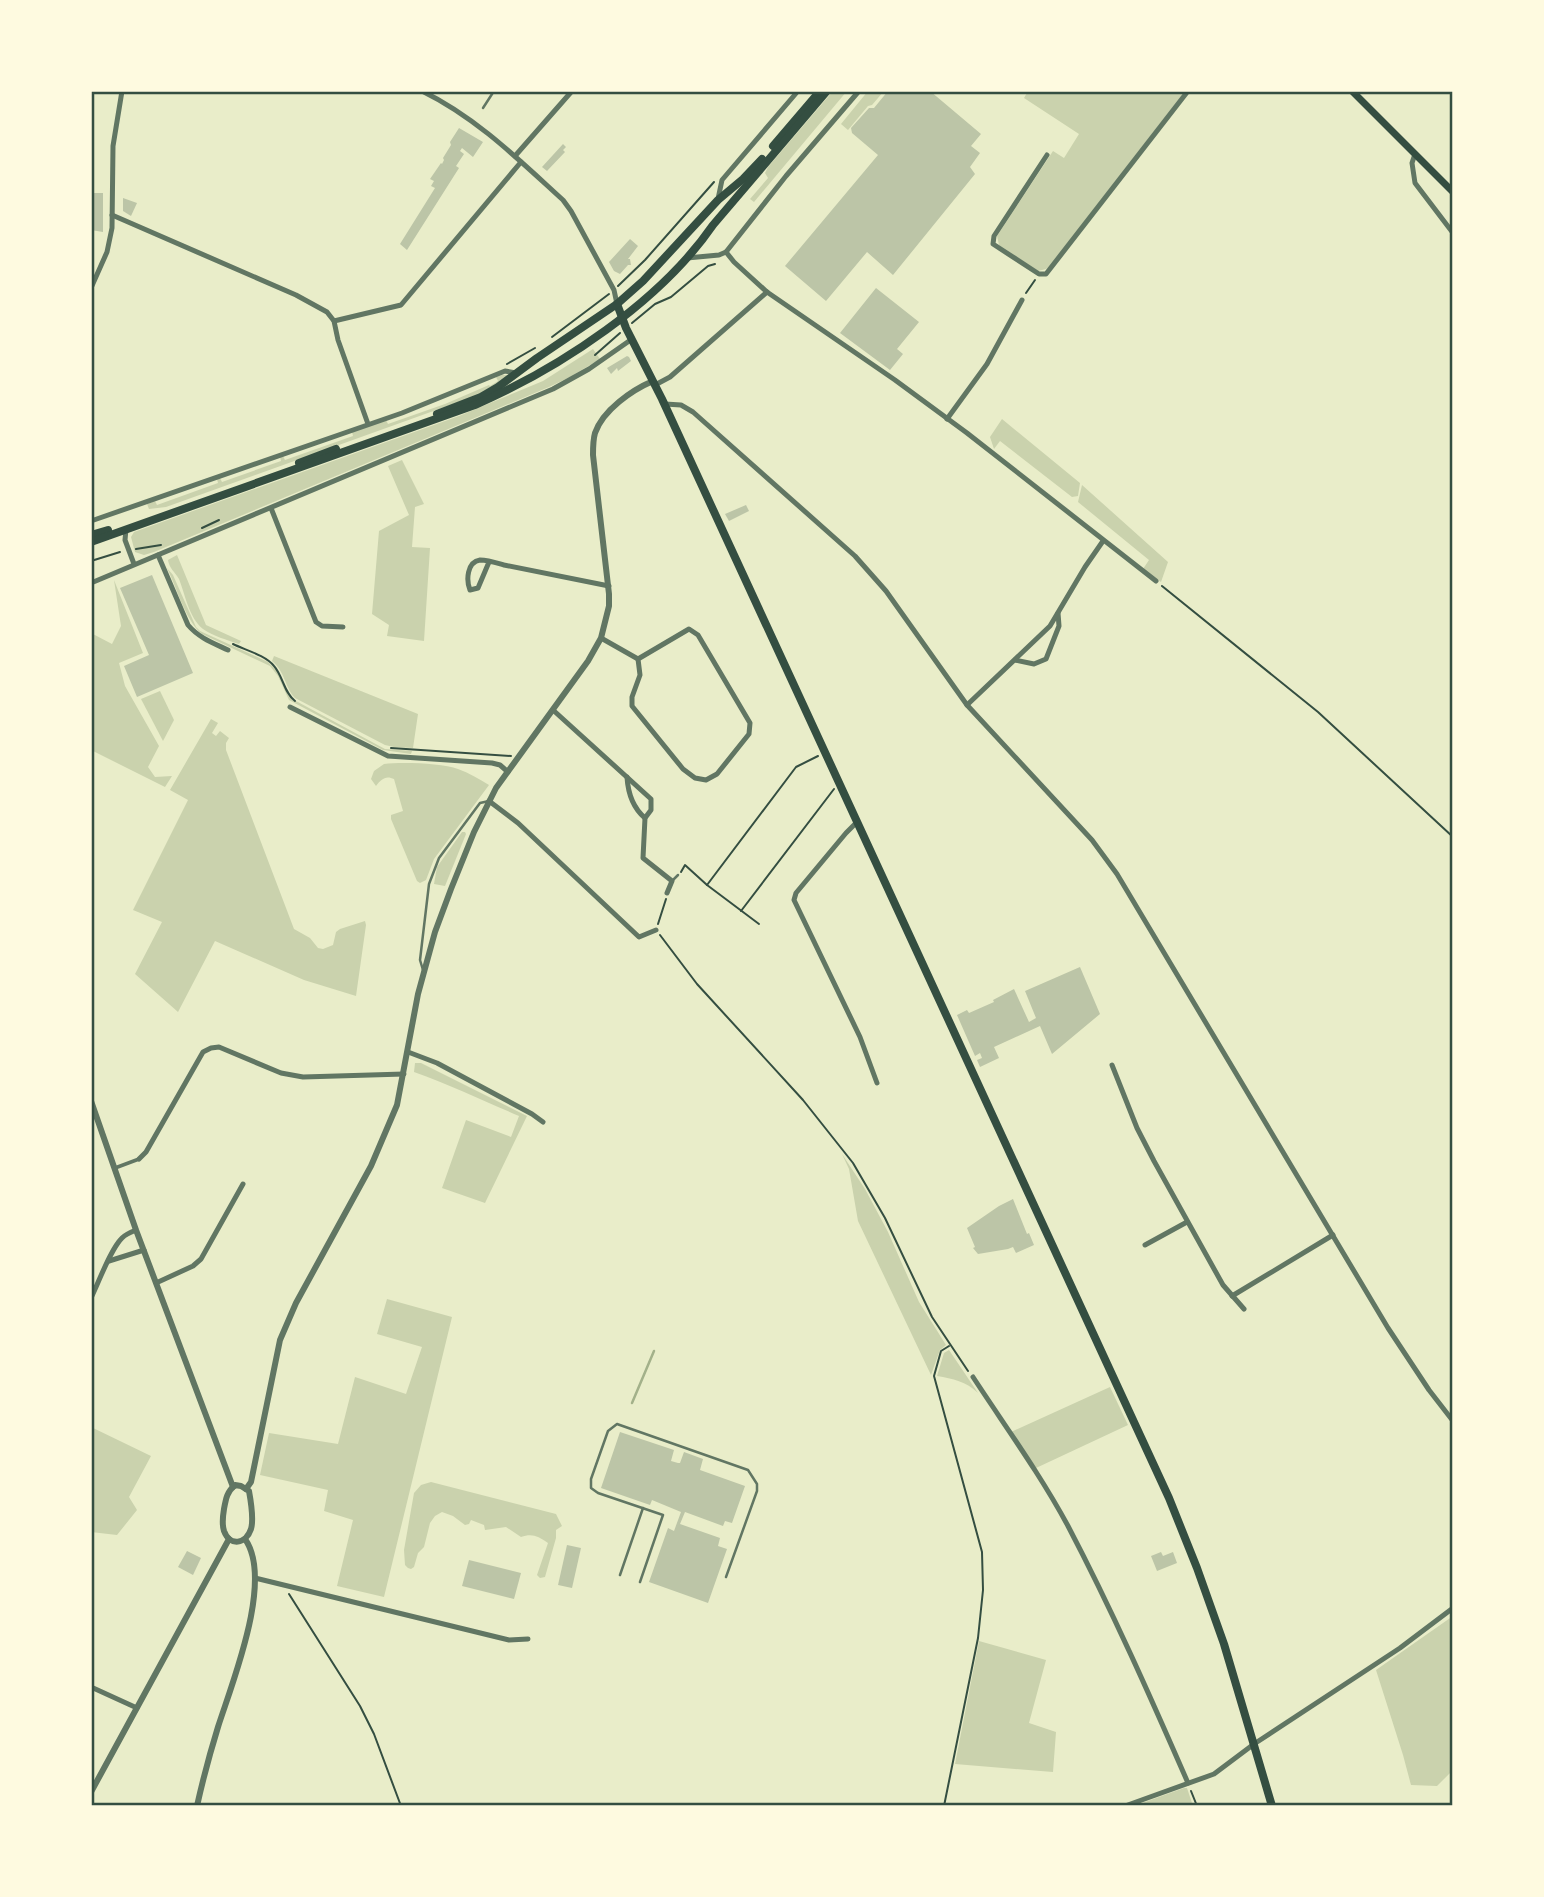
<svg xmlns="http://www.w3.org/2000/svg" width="1544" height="1897" viewBox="0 0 1544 1897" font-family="'Alegreya Sans',sans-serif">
<rect width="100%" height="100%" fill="#e9edc9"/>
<g fill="#cad2ad">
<polygon points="833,91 847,91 754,202 750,199 768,178 765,173 768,167"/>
<polygon points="868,91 884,91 872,105 868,106 848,130 841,124"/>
<polygon points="1028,91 1185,91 1049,267 1046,269 1038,271 999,245 997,236 1053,151 1064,158 1079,134 1024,98"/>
<polygon points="593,349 600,359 570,377 549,387 154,552 144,555 135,552 131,537 134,532 459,416 543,381"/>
<polygon points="502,375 509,375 478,395 166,507 149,509 147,504 155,501 157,505 218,483 217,479 220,478 222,482 281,461 280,457 283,456 285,460 353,436 352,432 386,420 388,424 445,404 489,385 490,386 498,381 496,377"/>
<polygon points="1002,419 1080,483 1078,496 1072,497 1000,441 994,449 990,437"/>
<polygon points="402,460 424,504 415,507 412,547 430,548 424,641 387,636 389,625 372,614 379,531 409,515 388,466"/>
<polygon points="1082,485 1168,562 1161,582 1143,569 1149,560 1078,502"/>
<path d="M177,555L206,625L241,641L239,644C227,640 213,636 203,629C189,618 185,594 179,579C175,572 169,568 168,560Z"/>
<path d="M167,568L173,575L196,627L200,631L268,662L279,673L287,693L296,701L385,749L412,751L411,754L383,750L289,700L278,676L270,666L202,634C185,620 177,588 167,568Z"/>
<polygon points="114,580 143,653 119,663 125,686 159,746 148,767 155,777 172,776 165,787 91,750 91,633 112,644 121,626"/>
<path d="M274,656L418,714L413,748L394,747L385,745L295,698C284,686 286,673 272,661Z"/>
<polygon points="160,691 174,720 163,741 141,699"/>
<polygon points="211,719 218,723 212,733 216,736 220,731 229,738 226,743 226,750 294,929 310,938 318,948 323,949 333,945 336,932 340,929 365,921 366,925 356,996 304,980 215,941 178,1012 135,974 162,922 133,910 188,800 170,790"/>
<path d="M384,764C401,762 442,763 458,769C469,773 479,779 489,785L434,859L426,880L420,883L417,881L391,819V815L403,811L394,779C386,775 381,779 376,786L371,779L374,771Z"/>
<polygon points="462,832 465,832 466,834 445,886 434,884 437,867"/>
<path d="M421,1063L527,1116L485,1203L442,1188L466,1120L511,1137L519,1116C484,1101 450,1085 414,1072L415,1063Z"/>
<polygon points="842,1154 865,1189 888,1232 919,1302 946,1345 940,1350 931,1375 858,1221 849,1169"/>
<polygon points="387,1299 452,1317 384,1597 337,1586 353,1520 324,1511 328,1490 260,1475 269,1433 338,1444 355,1377 406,1394 422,1347 377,1334"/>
<path d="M949,1350L978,1393C966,1381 953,1379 937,1376L944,1353Z"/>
<polygon points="1110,1387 1128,1425 1036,1468 1011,1432"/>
<polygon points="91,1427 151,1456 129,1497 137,1510 117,1535 91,1532"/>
<path d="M431,1482L556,1514L562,1526L556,1530V1538L545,1577L540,1578L537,1575L548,1543C538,1536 532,1533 521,1537L506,1527L485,1530L484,1525L471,1520L469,1524L465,1525L453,1516L442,1512L435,1516L430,1523L424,1547L418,1553L414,1567L411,1569L408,1568L405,1565L404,1550L414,1493L421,1485Z"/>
<polygon points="1453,1616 1453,1770 1437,1786 1411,1785 1403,1755 1376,1670"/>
<polygon points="979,1641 1046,1660 1029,1723 1056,1732 1053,1772 955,1764"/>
<polygon points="1184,1788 1187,1788 1193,1806 1134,1806"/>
</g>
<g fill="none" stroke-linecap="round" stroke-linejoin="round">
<polyline stroke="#a3b18a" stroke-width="2.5" points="632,1403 654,1351"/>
</g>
<g fill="#bcc5a7">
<polygon points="888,91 930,91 981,134 971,146 980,153 970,167 975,174 893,275 867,252 826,301 785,266 878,155 852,133 851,128 869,108 874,108"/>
<polygon points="459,128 483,142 473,157 462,148 460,151 464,154 456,166 459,168 407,250 400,244 435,188 431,186 434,181 430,179 441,163 442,164 444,160 443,158 451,145 450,142"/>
<polygon points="563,144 566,147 563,150 565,152 547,171 542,167"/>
<polygon points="91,193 103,193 103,232 91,230"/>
<polygon points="123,198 137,203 131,216 123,211"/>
<polygon points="630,239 638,246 628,259 630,259 631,265 628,265 620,274 614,271 609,262"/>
<polygon points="876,288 919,322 897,349 903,354 890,370 840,333"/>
<polygon points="627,356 629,357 631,361 618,371 617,368 611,374 607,368"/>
<polygon points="746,505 749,511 729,521 725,514"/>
<polygon points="152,575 193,673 137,697 124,666 149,655 120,588"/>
<polygon points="1080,967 1100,1014 1052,1054 1040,1026 994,1047 999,1058 980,1067 977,1060 982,1058 980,1053 975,1056 957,1015 967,1010 969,1013 994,1002 993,1000 1014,989 1029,1022 1036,1018 1025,991"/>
<polygon points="1013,1199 1027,1234 1029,1233 1034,1245 1016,1253 1013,1247 1008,1249 978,1254 973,1248 975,1247 967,1228 999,1206"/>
<polygon points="620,1432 674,1450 671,1461 678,1463 680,1463 684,1452 703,1459 700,1470 745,1486 732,1523 725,1521 723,1526 685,1512 680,1524 720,1538 718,1546 727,1549 708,1603 649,1582 668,1528 674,1531 681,1512 652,1500 650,1505 601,1488"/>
<polygon points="567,1545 581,1548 572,1588 558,1585"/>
<polygon points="187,1551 201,1558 193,1575 178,1567"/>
<polygon points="1161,1552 1163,1556 1173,1552 1177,1563 1157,1571 1151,1556"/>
<polygon points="469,1560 521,1573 514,1599 462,1586"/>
</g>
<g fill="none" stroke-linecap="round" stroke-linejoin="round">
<g stroke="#344e41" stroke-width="2">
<polyline points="618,286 645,260 714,182"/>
<polyline points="1026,293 1035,280"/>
<polyline points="632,323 655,304 671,297 708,266 715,264"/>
<polyline points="552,337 609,294"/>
<polyline points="595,355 620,333"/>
<polyline points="507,364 535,348"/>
<polyline points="202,528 219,520"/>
<polyline points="136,549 161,545"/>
<polyline points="91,561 120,552"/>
<polyline points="1162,586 1318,712 1453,837"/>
<path d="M233,644C245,650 265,655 274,666C283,676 284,693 295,701"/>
<polyline points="391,748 511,756"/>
<polyline points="681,872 685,865 707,885 759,924"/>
<polyline points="707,885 796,767 818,756"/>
<polyline points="741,911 834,789"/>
<polyline points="658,924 666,899"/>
<polyline points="660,935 697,984 803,1100 853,1163 885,1218 932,1317 968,1371"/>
<polyline points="289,1594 360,1706 374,1734 401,1806"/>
<polyline points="1191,1791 1197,1806"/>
<polyline points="944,1806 978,1638 983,1590 982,1552 934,1376 941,1351 949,1346"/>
</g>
<g stroke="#617663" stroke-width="2.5">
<polyline points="483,108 494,91"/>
<polyline points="672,881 678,875"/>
<polyline points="423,970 420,960 429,884 439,858 480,803 489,801"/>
<polyline points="620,1575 643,1508"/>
<polyline points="640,1582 663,1515 598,1493 591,1488 591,1479 608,1431 617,1424 748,1470 757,1484 757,1491 726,1577"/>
</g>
<polyline stroke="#617663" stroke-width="3.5" points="115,1168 139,1159"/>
<g stroke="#617663" stroke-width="5">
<path d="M422,91C477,118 519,160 563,200L571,211L614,290L617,304"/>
<polyline points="1415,154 1412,163 1415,183 1453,233"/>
<polyline points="1047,155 994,236 993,244 1039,274 1046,274 1188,91"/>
<polyline points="515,156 572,91"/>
<polyline points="718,199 722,180 798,91"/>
<polyline points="112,215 296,295 327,312 334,321 338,340 368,424"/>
<polyline points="726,252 734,262 767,292 895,380 967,433 1156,581"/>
<polyline points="687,258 719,255 726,252 786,176 859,91"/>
<polyline points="91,288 107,252 112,228 113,146 122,91"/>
<polyline points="334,321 401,305 521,162"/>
<polyline points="655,385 670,377 767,292"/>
<polyline points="665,404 681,405 693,412 855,556 886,591 967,705 1092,840 1117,874 1388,1328 1429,1390 1453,1421"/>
<polyline points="947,419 987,364 1022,300"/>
<polyline points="271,508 316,622 322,626 343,627"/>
<polyline points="91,521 402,413 505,371 516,373"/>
<polyline points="126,529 125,540 134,564"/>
<path d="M158,555L188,625C199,638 213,643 228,650"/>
<path d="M489,562L478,588L470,590C466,580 467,562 480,560C488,560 497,563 504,565L609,586"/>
<polyline points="91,583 553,389 589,369 632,339"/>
<polygon points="689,629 698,635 750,723 749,734 717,774 706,780 695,778 683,769 632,706 632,697 640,675 638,659"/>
<polyline points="601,638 638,659"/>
<polyline points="1015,660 1034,664 1046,659 1059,626 1058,613"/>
<polyline points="967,705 1050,626 1085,567 1103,541"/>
<polyline points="290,707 388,756 492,763 500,765 508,772"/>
<polyline points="553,710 651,799 651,810 645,818 643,858 672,881 667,893"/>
<path d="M627,777C628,793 632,807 645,818"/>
<polyline points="489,801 518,823 639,937 656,930"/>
<polyline points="857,822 846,833 796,893 794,900 860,1037 877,1083"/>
<polyline points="408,1052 437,1063 532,1114 543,1122"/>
<polyline points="1112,1065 1137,1128 1154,1161 1223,1285 1244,1309"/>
<polyline points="139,1159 146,1152 203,1052 211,1048 219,1047 281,1073 303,1077 404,1074"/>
<polyline points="1145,1245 1187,1222"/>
<polyline points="109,1261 144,1250"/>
<polyline points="156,1283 193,1266 201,1259 243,1184"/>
<polyline points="1232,1296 1333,1235"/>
<path d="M91,1298C99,1282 110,1250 122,1238C126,1234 131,1232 136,1230"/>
<path d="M973,1377C1005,1426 1040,1474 1068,1526C1112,1610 1150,1696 1188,1783"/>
<polyline points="255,1578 509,1640 528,1639"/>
<polyline points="91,1687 137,1708"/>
<polyline points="1125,1806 1214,1774 1254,1744 1400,1648 1453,1608"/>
</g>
<g stroke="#617663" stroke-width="6">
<polyline points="91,1101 136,1230 233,1487"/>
<path d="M235,1485L241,1486L249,1491C251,1502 254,1519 251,1529C246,1544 230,1547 224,1531C222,1525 223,1515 224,1509C226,1498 227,1492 235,1485Z"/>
<path d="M246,1489L251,1482L280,1340L296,1303L371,1166L397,1105L418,994L435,932L451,889L474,832L496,788L588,661L601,638L609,606V594L593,455C593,448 593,440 595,433C603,410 632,390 653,381"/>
<polyline points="91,1792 229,1539"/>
<path d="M197,1806C203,1779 210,1753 218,1727C232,1683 274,1580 245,1539"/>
</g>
<polyline stroke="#344e41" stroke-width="7" points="1352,91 1453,192"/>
<g stroke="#344e41" stroke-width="8">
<polyline points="773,146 820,91"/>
<polyline points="617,304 626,328 662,399 1169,1498 1197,1568 1224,1644 1272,1806"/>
<polyline points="437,414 481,397 498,387 537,358 617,304 643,281 718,200 743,179 762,159"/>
<polyline points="299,463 336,449"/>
<polyline points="91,535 108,530"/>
<path d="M91,542L475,405C560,368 660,302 713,225L827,91"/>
</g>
</g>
<rect width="1544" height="1897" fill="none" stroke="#fefae0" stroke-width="186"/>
<rect x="93" y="93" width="1358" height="1711" fill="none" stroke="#344e41" stroke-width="2.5"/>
</svg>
